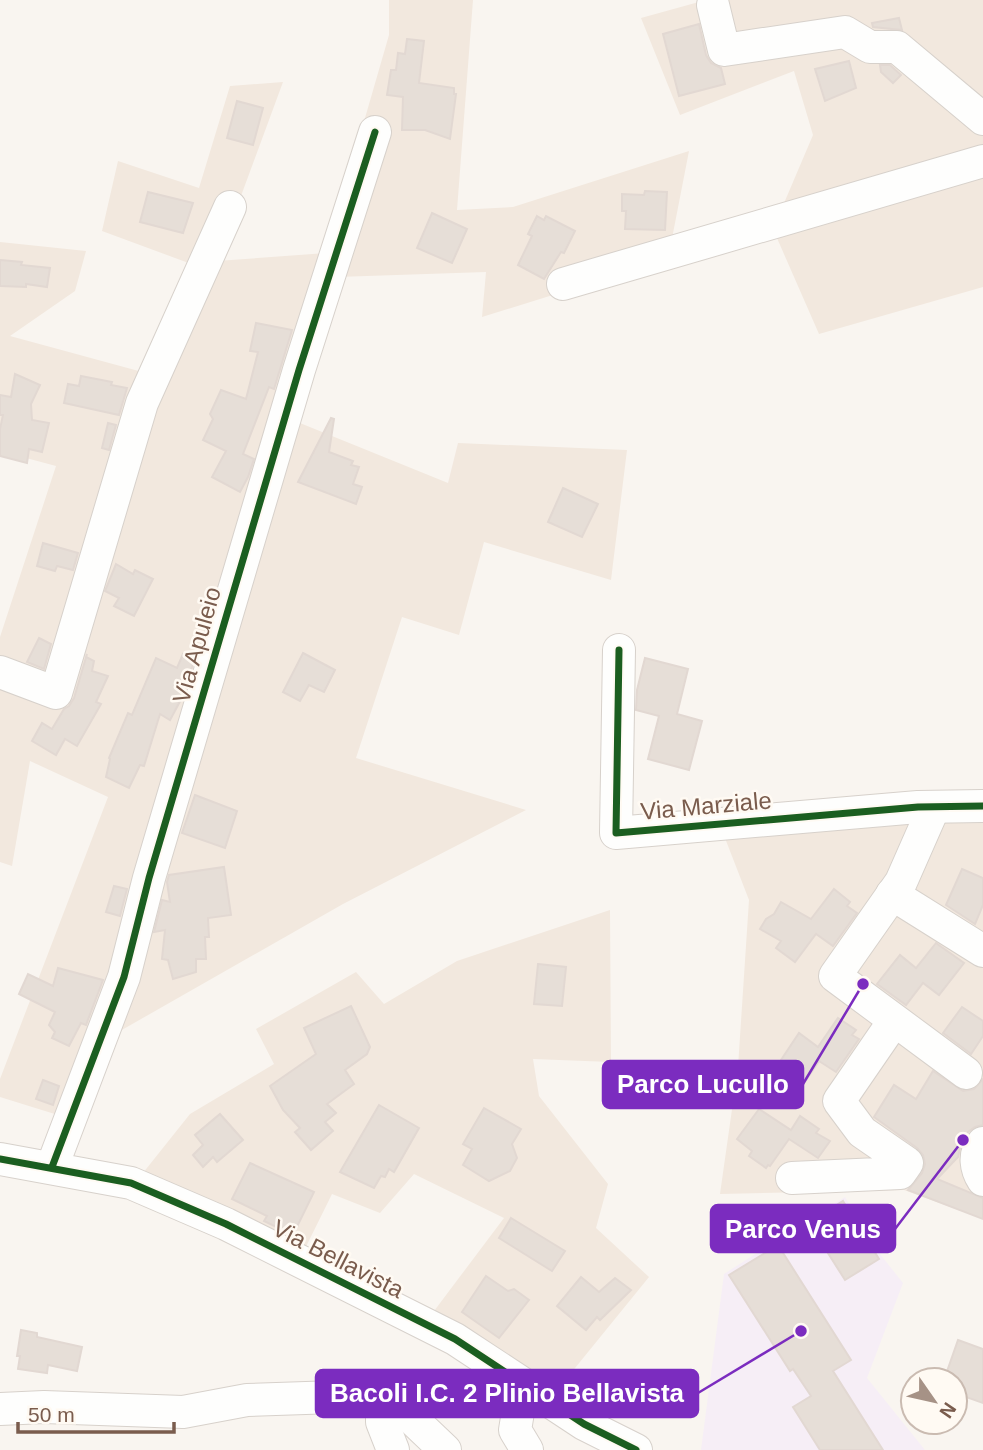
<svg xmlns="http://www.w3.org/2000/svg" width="983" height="1450" viewBox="0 0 983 1450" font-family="Arial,sans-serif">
<rect width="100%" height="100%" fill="#f9f5f0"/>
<g fill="#f2e8de">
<polygon points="389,0 473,0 457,210 513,207 689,151 668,259 482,317 486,272 337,277 295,421 448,483 458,443 627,450 611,580 484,542 459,635 402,617 356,758 526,810 343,904 106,1039 74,1120 0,1097 0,1079 108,797 30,761 12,866 0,862 0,637 56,466 0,451 0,242 86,251 75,291 10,336 146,373 194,265 102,231 118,161 199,188 230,86 283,82 217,261 326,253 389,35"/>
<polygon points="706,0 983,0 983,287 819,334 773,229 813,135 794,71 680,115 641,18"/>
<polygon points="983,814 983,1219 904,1190 720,1194 738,1067 749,900 723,833"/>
<polygon points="610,910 611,1062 533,1059 539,1096 608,1184 596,1228 649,1277 545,1405 419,1331 504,1218 414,1174 380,1213 332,1194 293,1273 127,1193 190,1114 274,1064 256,1029 356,972 384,1004 457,961"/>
</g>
<polygon fill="#f6eef6" points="845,1197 880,1254 903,1283 867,1378 925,1450 701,1450 724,1274"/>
<g fill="#e6ded7" stroke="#e2d8d2" stroke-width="2">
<polygon points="899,18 902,30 873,27 872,23"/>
<polygon points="699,24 706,55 711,63 721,68 725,84 679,96 663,34"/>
<polygon points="407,39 424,41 419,83 454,88 454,94 456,94 450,139 425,130 402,130 403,97 387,95 391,70 396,70 398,53 405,54"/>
<polygon points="849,61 856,88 825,101 815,69"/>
<polygon points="880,65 890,65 901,75 893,83 881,72"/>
<polygon points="237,101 263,108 253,145 227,138"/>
<polygon points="645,191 667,192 665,230 625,229 626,211 622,211 622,194 644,195"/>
<polygon points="148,192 193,203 183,233 140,222"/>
<polygon points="432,213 467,229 452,263 417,248"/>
<polygon points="537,216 544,220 546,216 575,231 564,253 561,252 544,279 518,265 532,236 528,234"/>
<polygon points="0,260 22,262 21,265 50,268 47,287 26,284 26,287 0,286"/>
<polygon points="256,323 292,330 274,389 269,387 243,454 254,459 248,477 240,492 212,477 226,451 203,440 213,419 210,414 221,390 246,399 258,352 250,351"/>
<polygon points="15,374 40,385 31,404 32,420 49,423 42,452 29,449 27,463 0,456 0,429 3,415 0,415 0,395 11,397"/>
<polygon points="81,376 112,382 111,385 127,388 119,415 64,403 68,384 79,386"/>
<polygon points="331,418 334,419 329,452 353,461 351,465 359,467 353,484 362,487 356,504 298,482"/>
<polygon points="108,423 116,425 109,450 102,448"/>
<polygon points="563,488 598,504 582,537 548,522"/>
<polygon points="43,543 78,553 73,570 57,566 55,571 37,566"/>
<polygon points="116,564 133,574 135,570 153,579 134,616 114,606 119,598 105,591"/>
<polygon points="39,638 51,644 44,669 27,662"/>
<polygon points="303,653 335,670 324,692 309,685 300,701 283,692"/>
<polygon points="87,654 86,657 94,661 92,671 108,676 96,702 101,704 77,746 65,739 56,755 32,741 42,723 52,729 64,709 69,706 74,698"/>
<polygon points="183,654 194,660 185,692 170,720 160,714 144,766 140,765 129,788 106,777 110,759 109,758 128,713 132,715 156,658 177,668"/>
<polygon points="645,658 688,669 677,714 702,721 689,770 648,759 659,716 636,710 637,690"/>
<polygon points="195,795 237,811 225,848 182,833"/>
<polygon points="224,867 231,915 208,918 209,937 205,937 206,959 196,959 196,972 173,979 168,960 162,959 165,930 154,932 162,900 170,902 167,882 169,875"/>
<polygon points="962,869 983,878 983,905 975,924 946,905"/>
<polygon points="114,886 127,889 120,916 106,912"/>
<polygon points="834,889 850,902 847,906 857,913 833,946 816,934 795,962 776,948 781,941 760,929 766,919 774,914 781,902 811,919"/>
<polygon points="936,943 964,963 939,995 923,983 906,1005 877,984 900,955 916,968"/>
<polygon points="538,964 566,967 562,1006 534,1004"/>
<polygon points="58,968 103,980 86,1025 81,1023 69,1046 52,1038 55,1032 49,1025 55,1012 19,994 28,974 53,986"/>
<polygon points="351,1006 370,1047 367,1054 345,1070 354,1084 327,1104 336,1113 325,1122 333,1131 311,1150 295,1132 300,1128 283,1110 270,1086 316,1054 304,1028"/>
<polygon points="962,1007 983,1021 983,1036 971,1054 943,1033"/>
<polygon points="838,1018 856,1030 852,1035 859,1039 836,1072 819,1061 800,1089 782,1077 785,1072 777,1066 799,1033 818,1047"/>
<polygon points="933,1071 963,1091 974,1089 983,1079 983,1125 975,1127 968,1132 961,1144 958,1157 937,1179 983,1198 983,1219 908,1190 922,1173 925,1164 923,1155 917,1148 874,1117 894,1085 916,1099"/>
<polygon points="43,1080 59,1086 53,1105 36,1099"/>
<polygon points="379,1105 419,1128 394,1172 389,1169 385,1177 381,1176 374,1188 340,1172"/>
<polygon points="484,1108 521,1129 512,1144 517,1158 510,1171 489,1181 463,1165 472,1149 463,1144"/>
<polygon points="759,1109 791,1130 800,1116 819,1129 816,1133 830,1141 818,1158 789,1139 770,1166 768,1165 766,1168 749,1156 752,1151 737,1139"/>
<polygon points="220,1114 243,1140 217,1162 213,1157 203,1167 193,1155 203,1145 195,1135"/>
<polygon points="250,1163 314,1192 293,1235 264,1221 267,1216 232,1199"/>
<polygon points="843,1201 879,1259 845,1280 809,1223"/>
<polygon points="511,1218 565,1251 552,1271 499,1238"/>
<polygon points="778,1245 851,1360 833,1371 883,1450 820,1450 793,1407 811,1396 793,1369 790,1371 729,1275"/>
<polygon points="486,1276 508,1291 514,1289 529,1300 499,1338 462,1312"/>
<polygon points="581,1277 599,1292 615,1278 631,1290 600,1320 597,1317 586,1330 557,1306"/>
<polygon points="21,1330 37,1333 37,1337 82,1347 77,1371 48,1365 47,1373 18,1369 20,1356 17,1356"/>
<polygon points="958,1340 983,1349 983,1403 955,1393 955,1380 944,1380"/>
</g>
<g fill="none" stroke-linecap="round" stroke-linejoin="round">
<g stroke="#d7d1cb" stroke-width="34">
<g id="minor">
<polyline points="713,5 724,50 845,32 870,47 897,47 983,119"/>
<polyline points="563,284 983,161"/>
<polyline points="619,650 616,833 918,807 983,806"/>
<polyline points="0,672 56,693 142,403 230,207"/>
<polyline points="934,807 901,882 835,976 966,1073"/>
<polyline points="892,894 983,951"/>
<path d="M983,1143C973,1154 976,1169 983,1180"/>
<polyline points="0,1159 131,1183 226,1224 455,1339 584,1424 636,1450"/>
<polyline points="52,1167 124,977 149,878 299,370 375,132"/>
<polyline points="792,1178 900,1173 907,1163 862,1132 839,1101 894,1021"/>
<polyline points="382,1402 382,1422 393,1450"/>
<polyline points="0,1409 44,1407 183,1412 247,1400 365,1396 405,1412 445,1450"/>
<polyline points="527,1450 515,1430 518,1412 532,1388"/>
</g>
</g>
<use href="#minor" stroke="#fefefd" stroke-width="32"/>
<g stroke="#fffaf3" stroke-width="11">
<g id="cycleway">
<polyline points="619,650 616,833 918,807 983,806"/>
<polyline points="0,1159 131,1183 226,1224 455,1339 584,1424 636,1450"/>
<polyline points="52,1167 124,977 149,878 299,370 375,132"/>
</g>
</g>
<use href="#cycleway" stroke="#1b5e20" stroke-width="7"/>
</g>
<g text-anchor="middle" stroke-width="5" stroke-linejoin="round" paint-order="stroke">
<g font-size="24" fill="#7a5c4d" stroke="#fffaf3">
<text transform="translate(197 645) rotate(-74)" y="8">Via Apuleio</text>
<text transform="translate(706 806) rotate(-5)" y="8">Via Marziale</text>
<text transform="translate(338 1259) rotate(27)" y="8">Via Bellavista</text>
</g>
</g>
<path fill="none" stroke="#7b2cbf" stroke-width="2.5" d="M863 984L803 1084M963 1140L895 1229M801 1331L698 1393"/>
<g fill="#7b2cbf" stroke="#fffaf3" stroke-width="2.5">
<circle cx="863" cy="984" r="7"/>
<circle cx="963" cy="1140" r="7"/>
<circle cx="801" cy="1331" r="7"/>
</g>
<g fill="#7b2cbf" stroke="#7b2cbf" stroke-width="2.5">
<rect x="603" y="1061" width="200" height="47" rx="7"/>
<rect x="711" y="1205" width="184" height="47" rx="7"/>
<rect x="316" y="1370" width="382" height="47" rx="7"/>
</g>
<g font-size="26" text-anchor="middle" font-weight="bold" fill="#fff">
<text x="703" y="1093">Parco Lucullo</text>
<text x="803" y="1238">Parco Venus</text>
<text x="507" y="1402">Bacoli I.C. 2 Plinio Bellavista</text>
</g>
<g transform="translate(934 1401) rotate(124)"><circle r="33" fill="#fffaf3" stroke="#cabbb1" stroke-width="2"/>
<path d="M0-5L12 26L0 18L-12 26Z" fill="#a69286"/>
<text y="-10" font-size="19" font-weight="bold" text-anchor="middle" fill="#7a5c4d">N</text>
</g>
<path d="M18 1422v10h156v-10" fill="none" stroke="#7a5c4d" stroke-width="3.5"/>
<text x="28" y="1422" font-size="21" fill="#7a5c4d" stroke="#fffaf3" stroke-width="5" paint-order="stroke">50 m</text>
</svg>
